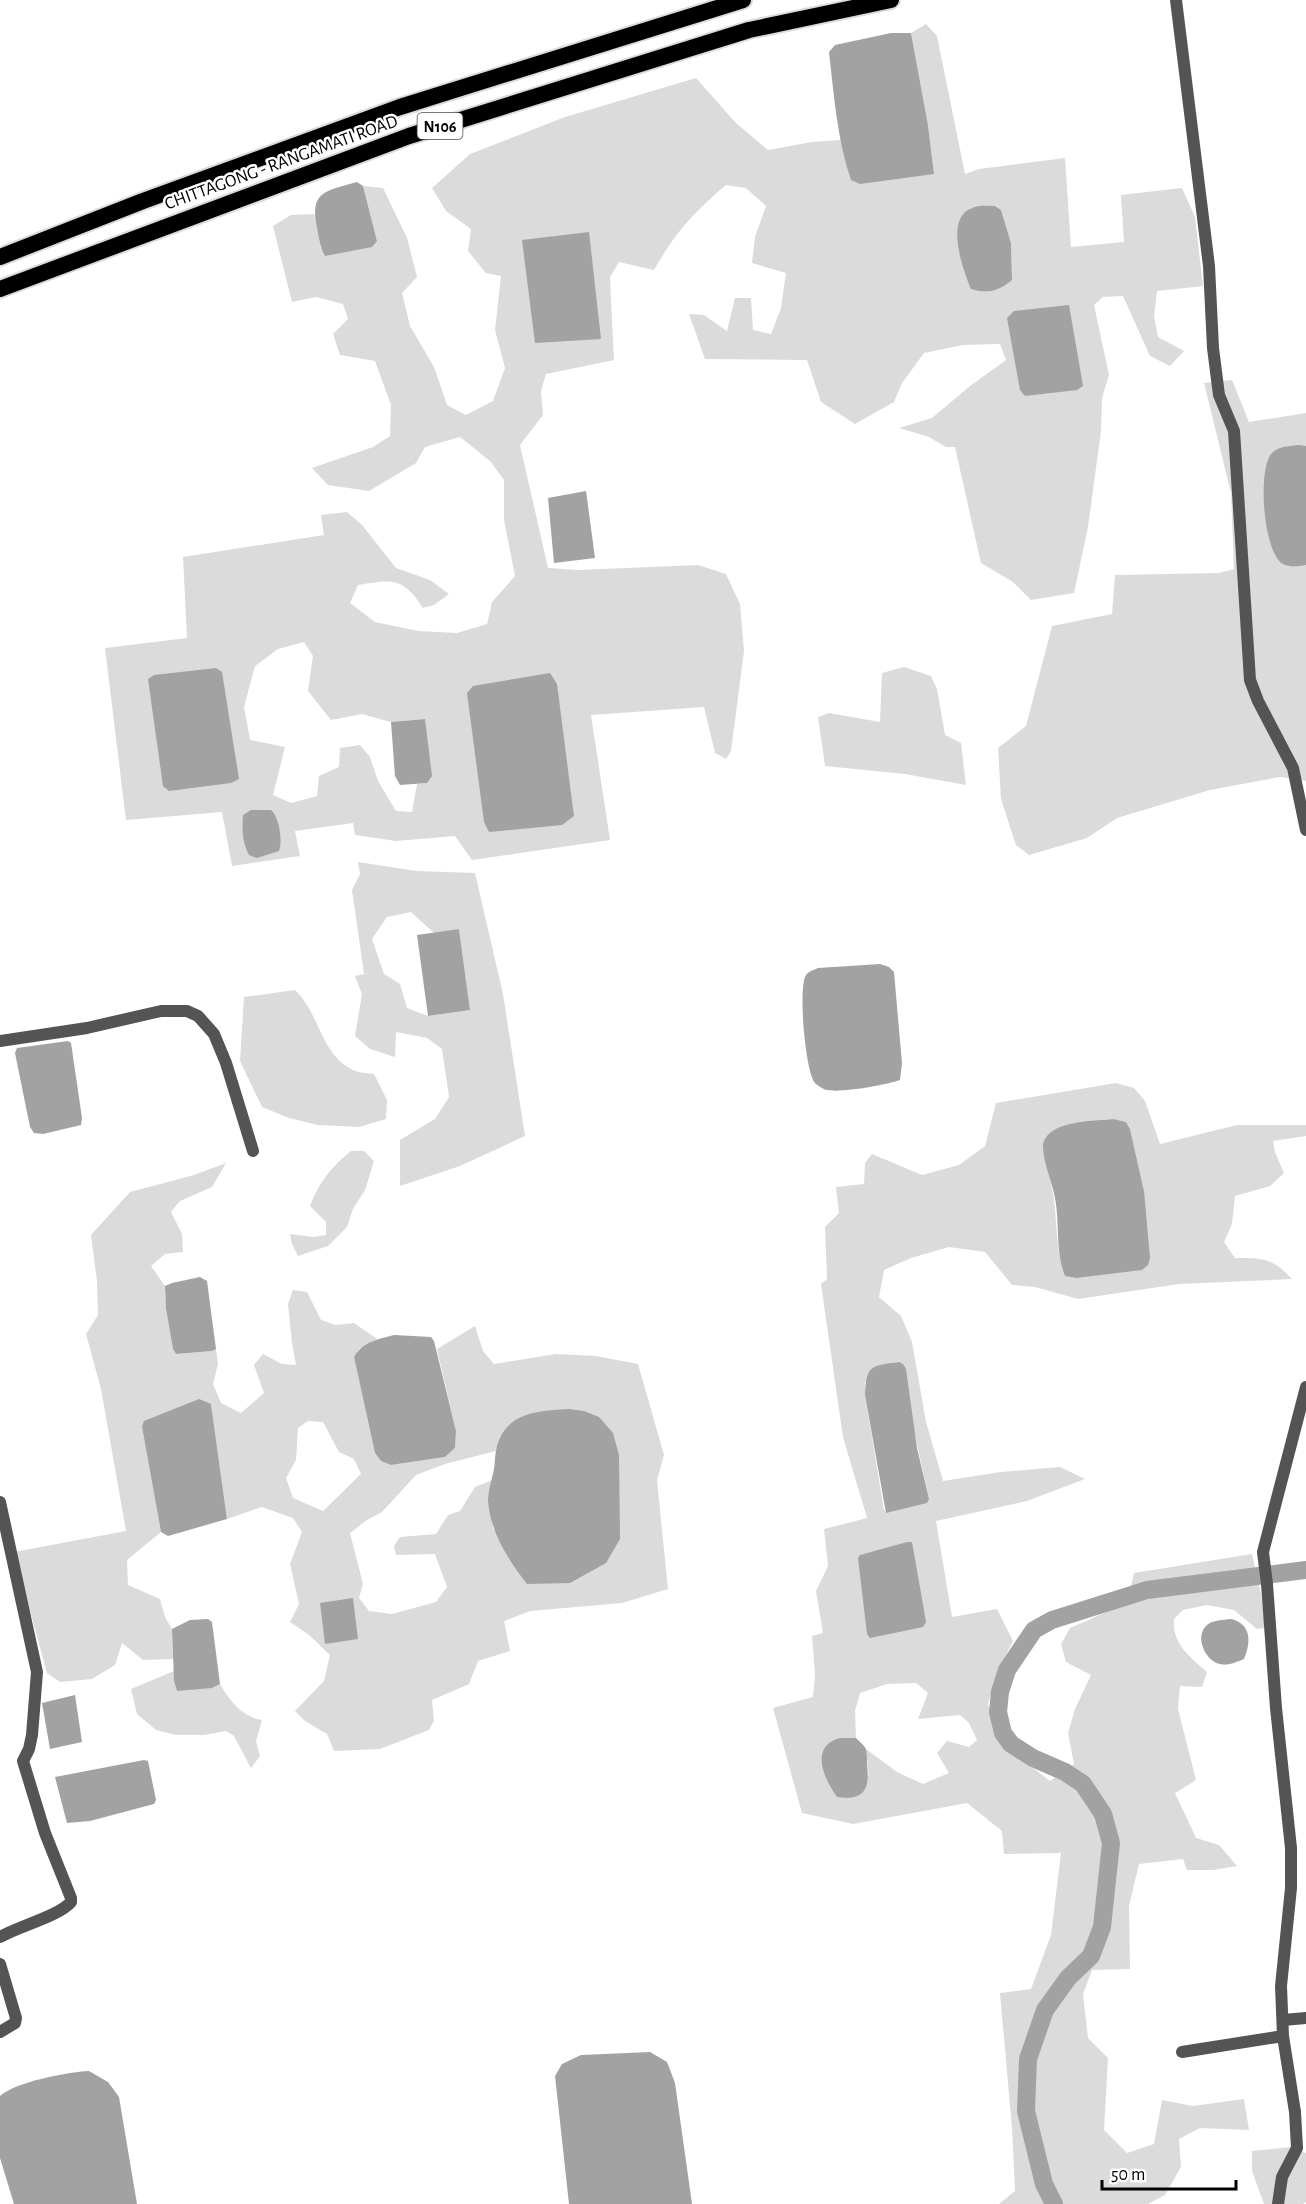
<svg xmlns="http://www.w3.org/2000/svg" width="1306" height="2204" viewBox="0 0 1306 2204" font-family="'Alegreya Sans',sans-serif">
<rect width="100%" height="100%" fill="#fff"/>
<g fill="#dbdbdb" fill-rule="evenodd">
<path d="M926,24L937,36L965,174L979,169L1065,158L1071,247L1124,242L1121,195L1182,188L1195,217L1203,286L1157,291L1154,316L1158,337L1184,351L1170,366L1150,356L1123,296L1103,297L1094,305L1109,375L1102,398L1101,431L1088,527L1074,593L1031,600L1013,582L981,563L955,447H946L929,437L899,428L932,418L970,386L1006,360L1000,344L963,345L924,353L902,383L894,402L855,424L821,402L807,360L705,359L689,314L704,315L727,331L735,298H751L753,330L771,334L781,308L786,273L752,263L755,237L766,206L746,188L726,185C694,212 675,233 654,270L619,262L610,277L614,360L546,374L541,391L543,415L520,445L548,568L578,570L698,565L726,574L740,604L744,651L731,751L726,759L715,753L704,707L591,715L610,840L472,860L455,836L396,841L355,835L353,823L295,831L300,856L232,866L222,812L126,820L105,648L187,638L183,557L324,535L321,515L347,512L362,525L396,568L430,580L449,594L434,605L423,608C402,576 392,580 358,585L350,603L375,622L418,631L457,633L487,624L492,602L515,576L504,520V480L490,461L460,437L425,447L416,463L369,491L328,485L312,468L373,447L390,436L391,405L375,361L340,355L333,334L348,319L343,304L316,297L292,302L273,226L291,215L314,214L321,248L377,241L363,186L383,188L407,238L417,277L402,293L410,326L434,367L447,405L466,415L493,401L505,368L495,330L501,276L486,273L468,251L471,229L446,211L432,188L470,154L565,117L696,78L736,123L768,150L812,142L841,140L851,180L934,174L928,125L911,33ZM995,206L1001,210L1011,243L1012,280L970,208ZM304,642L313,656L308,691L331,720L362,714L391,722L425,719L427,783L417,784L412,812L396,811L378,781L370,757L360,745L340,748L339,767L319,776L317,796L291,803L273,795L285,747L250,740L244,707L255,666L278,649ZM550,673L556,684L574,816Z"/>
<polygon points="1232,380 1249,422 1306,413 1306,781 1280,777 1210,790 1117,818 1087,838 1029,855 1016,845 1001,799 998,748 1026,726 1052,626 1112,614 1115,575 1219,573 1234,569 1231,493 1204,383"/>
<polygon points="904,667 931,676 937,689 945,735 961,743 966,785 905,774 825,766 818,717 829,713 880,722 882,673"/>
<path d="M358,862L417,871L475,873L503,994L525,1136L460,1166L400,1186V1140L435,1119L449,1097L442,1049L427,1038L396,1032L395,1057L370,1049L355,1036L362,994L355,976L364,974L352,890L360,874ZM411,912L434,933L459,929L470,1010L428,1016L407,1008L400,984L384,974L372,939L387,917Z"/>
<path d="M295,990C320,1014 320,1052 351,1069C357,1073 367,1073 374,1074L387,1100L386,1119L359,1127L318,1125L289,1118L262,1107L240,1061L244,997Z"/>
<path d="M1116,1083L1134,1088L1145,1101L1160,1144L1237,1125H1306V1136L1273,1141L1275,1152L1284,1173L1270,1186L1235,1196L1232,1224L1224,1242L1235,1258C1264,1258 1272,1258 1292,1279L1179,1284L1078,1299L1035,1287L1012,1285L985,1252L949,1247L911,1258L884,1270L879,1297L901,1316L912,1342L926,1422L943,1481L1001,1472L1060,1467L1085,1479L1027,1501L936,1521L952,1617L997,1609L1013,1641L1000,1667L988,1704L997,1736L1025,1762L1050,1781L1074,1764L1068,1733L1075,1709L1091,1675L1066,1662L1061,1644L1070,1628L1127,1603L1134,1573L1252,1554L1261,1594L1265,1628L1257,1629L1234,1610L1207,1605L1183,1610L1174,1619C1172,1644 1190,1657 1207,1672L1202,1687L1180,1686L1178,1709L1196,1780L1175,1793L1196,1838L1219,1845L1237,1866L1213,1870H1187L1183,1859L1139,1864L1129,1906L1130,1969L1092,1970L1083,1994L1088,2038L1108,2058L1104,2130L1127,2153L1154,2144L1162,2100L1193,2106L1244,2099L1249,2130L1200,2128L1179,2139L1181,2167L1165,2195L1148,2204H999L1015,2191L1012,2128L1000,1993L1031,1989L1051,1935L1061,1853L1004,1854L1002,1831L967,1803L853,1824L802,1813L773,1708L813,1697L815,1675L812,1636L823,1633L816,1591L828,1566L824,1529L867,1518L843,1437L821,1284L827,1279L825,1227L839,1213L836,1187L864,1184L865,1163L872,1154L922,1175L959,1165L985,1146L996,1103ZM1114,1119L1126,1122L1130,1129L1144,1191L1076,1278L1066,1276C1053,1246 1059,1211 1050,1180L1100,1120ZM899,1362L929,1499L886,1512L884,1510L865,1395V1382L892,1363ZM916,1683L928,1693L918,1719L960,1715L969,1723L977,1740L969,1747L947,1741L937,1753L949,1773L923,1784L897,1772L866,1749L869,1776L840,1738H856L855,1711L860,1693L887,1684Z"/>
<path d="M351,1151H364L374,1161L365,1190L353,1209L347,1227L328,1246L298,1256L292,1244L290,1234L313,1237L326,1235V1222L310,1206C319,1182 332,1166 351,1151Z"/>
<path d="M226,1163L212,1187L180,1201L171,1212L182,1234L183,1252L165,1254L151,1266L165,1286L166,1309L173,1349L176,1354L212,1351L216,1349L218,1364L213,1384L221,1403L241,1413L264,1393L254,1365L263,1354L282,1364L296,1365L292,1343L288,1304L293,1290L307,1292L321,1320L336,1325L354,1323L377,1339L359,1349L354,1357L375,1453L381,1461L391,1465L445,1457L455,1448L456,1431L437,1349L475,1326L483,1351L494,1364L556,1354L596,1356L638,1364L664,1455L657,1480L668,1589L622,1603L530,1611L504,1621L510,1651L478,1661L469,1684L432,1700L434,1721L429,1730L380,1749L334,1751L327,1734L305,1721L295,1711L324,1681L330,1655L309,1635L290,1622L299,1604L290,1564L302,1532L293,1518L262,1507L227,1519L211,1404L142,1427L161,1532L127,1560L128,1585L160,1599L165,1617L172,1629L173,1659L143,1660L122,1643L115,1665L92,1679L60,1682L47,1673L14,1552L126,1531L101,1389L86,1334L98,1315L97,1281L91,1235L130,1192L194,1175ZM308,1421L323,1422L339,1452L354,1459L361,1474L323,1511L293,1498L286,1478L296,1460L298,1428ZM497,1445L494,1532L488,1499L492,1480L475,1487L460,1511L448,1515L436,1534L400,1537L394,1546L396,1555L435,1554L447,1587L436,1602L392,1614L369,1611L359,1598L363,1584L350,1533L367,1520L382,1512L416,1475L445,1464L496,1451Z"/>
<path d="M174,1671V1681L212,1688L220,1684C230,1701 242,1717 262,1720L256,1741L260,1756L251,1768L234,1736L226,1731L204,1735H176L156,1730L137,1714L131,1689Z"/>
<polygon points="1291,2147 1306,2153 1306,2202 1303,2204 1264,2204 1252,2171 1252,2151"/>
</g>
<g fill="#a2a2a2">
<path d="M891,33H911L928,125L934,174L860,184L851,180C837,139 834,95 829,52L835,45Z"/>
<path d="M357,182L363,186L377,241L372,247L325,256C320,247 319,238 317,228C309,190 327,191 357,182Z"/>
<path d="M995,206L1001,210L1011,243L1012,280C999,291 987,294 971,289C963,270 944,218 972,208C979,205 988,206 995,206Z"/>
<polygon points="589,232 601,339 535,343 522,240"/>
<polygon points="1069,305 1083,386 1077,390 1025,396 1020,390 1007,318 1014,311"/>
<path d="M1299,445L1306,446V565C1298,566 1291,568 1283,564C1263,553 1257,468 1272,453C1278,446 1291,446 1299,445Z"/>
<polygon points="586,491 595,558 554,563 548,498"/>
<polygon points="216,668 222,672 239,779 231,783 169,791 163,786 148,679 154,675"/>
<polygon points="550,673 557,684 574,816 562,825 489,832 484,822 467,693 473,686"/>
<polygon points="425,719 432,776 427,783 400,785 395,776 391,722"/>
<path d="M251,810H271C279,817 283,841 279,851L257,858L249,855C242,842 242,829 243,815Z"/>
<polygon points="459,929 470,1010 428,1016 417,935"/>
<path d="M880,964L889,967L894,972L902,1063L900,1080C886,1085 841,1093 827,1090C824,1090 817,1085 815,1083C805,1071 798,987 806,975C809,971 814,970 818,968Z"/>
<polygon points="68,1041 71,1043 82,1118 81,1125 43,1134 34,1133 30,1127 15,1053 17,1048"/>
<path d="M1114,1119L1126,1122L1130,1129L1144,1191L1150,1258L1148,1265L1142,1270L1076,1278L1065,1276C1055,1251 1060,1224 1055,1198C1052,1181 1044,1165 1043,1148C1043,1120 1095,1121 1114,1119Z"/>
<polygon points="200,1277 207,1281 216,1349 212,1351 176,1354 173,1349 166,1309 165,1286 172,1283"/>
<path d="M394,1335L431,1337L434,1341L456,1431L455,1448L445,1457L391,1465L381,1461L375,1453L354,1357C362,1342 379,1339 394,1335Z"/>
<path d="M899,1362L903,1364L906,1369L917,1448L929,1499L927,1503L886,1513L865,1395C866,1364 872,1366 899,1362Z"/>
<polygon points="199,1399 211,1404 227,1519 168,1536 161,1532 142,1427 144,1421"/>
<path d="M569,1409L584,1411L599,1417L613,1433L619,1455L620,1539L606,1563L570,1583L527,1584C508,1559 491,1534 488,1501C488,1491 492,1479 494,1469C495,1462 495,1453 497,1446C507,1411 540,1411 569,1409Z"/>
<polygon points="907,1542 912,1542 926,1622 923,1627 870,1638 867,1634 858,1558 860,1555"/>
<polygon points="353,1598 358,1639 325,1644 320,1603"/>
<polygon points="208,1619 212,1622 220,1684 212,1688 177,1691 174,1681 172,1629 190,1620"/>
<path d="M1231,1619C1252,1624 1251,1643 1244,1659C1236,1662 1229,1666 1220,1664C1205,1661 1194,1636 1207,1625C1213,1620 1223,1620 1231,1619Z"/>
<polygon points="75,1695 82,1742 50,1749 42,1703"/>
<path d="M840,1738H856C859,1741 864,1745 866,1749C867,1753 867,1759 867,1763C870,1789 865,1801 837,1797C824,1779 809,1746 840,1738Z"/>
<polygon points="144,1760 148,1761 156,1800 154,1804 90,1821 67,1823 55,1777"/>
<polygon points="650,2052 667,2062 675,2083 692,2204 569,2204 555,2076 562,2064 581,2055"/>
<path d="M89,2071L108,2082L119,2097L137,2204H14L0,2158V2096C15,2082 68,2072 89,2071Z"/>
</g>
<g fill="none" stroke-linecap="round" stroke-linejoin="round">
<polyline stroke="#a2a2a2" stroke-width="18" points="1054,2204 1044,2184 1026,2111 1028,2059 1045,2010 1068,1978 1091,1956 1102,1927 1111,1843 1103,1814 1083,1784 1065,1772 1033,1758 1011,1744 1003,1733 998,1712 1000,1692 1007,1670 1034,1630 1052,1620 1147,1590 1306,1570"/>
<g stroke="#dbdbdb" stroke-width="20">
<g id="trunk">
<polyline points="0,257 143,201 400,107 743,0"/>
<polyline points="0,289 409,136 749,30 891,0"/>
</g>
</g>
<g stroke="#545454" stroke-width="12">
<polyline points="1176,0 1209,266 1213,348 1219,395 1234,431 1250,680 1258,701 1293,768 1306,830"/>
<polyline points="0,1041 87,1028 161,1011 187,1011 198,1016 214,1034 226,1063 253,1151"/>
<path d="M0,1502L37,1672L32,1735L29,1749L23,1761L45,1833L71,1898V1902C59,1916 19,1926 0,1937"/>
<polyline points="0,1964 16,2018 15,2023 0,2032"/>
<polyline points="1283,2020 1306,2018"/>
<polyline points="1182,2052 1283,2036"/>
<polyline points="1278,2204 1282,2177 1297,2148 1295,2112 1283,2036 1281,1986 1291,1888 1291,1848 1276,1708 1267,1584 1263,1552 1306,1387"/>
</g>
<use href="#trunk" stroke="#000" stroke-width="16"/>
</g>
<g text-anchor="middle" stroke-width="5" stroke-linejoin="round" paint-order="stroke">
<rect fill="#fff" stroke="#4c4c4c" stroke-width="1.5" x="417.5" y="113" width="45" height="26" rx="4.5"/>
<g font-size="16" font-weight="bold" fill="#000">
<text x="440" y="132">N106</text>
</g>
<g font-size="18" fill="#000" stroke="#fff">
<text transform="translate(281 162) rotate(-20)" y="6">CHITTAGONG - RANGAMATI ROAD</text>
</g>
</g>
<path d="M1102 2180v9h134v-9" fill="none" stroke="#000000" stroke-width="3"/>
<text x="1111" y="2180" font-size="18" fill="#000000" stroke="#ffffff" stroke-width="4.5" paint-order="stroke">50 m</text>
</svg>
